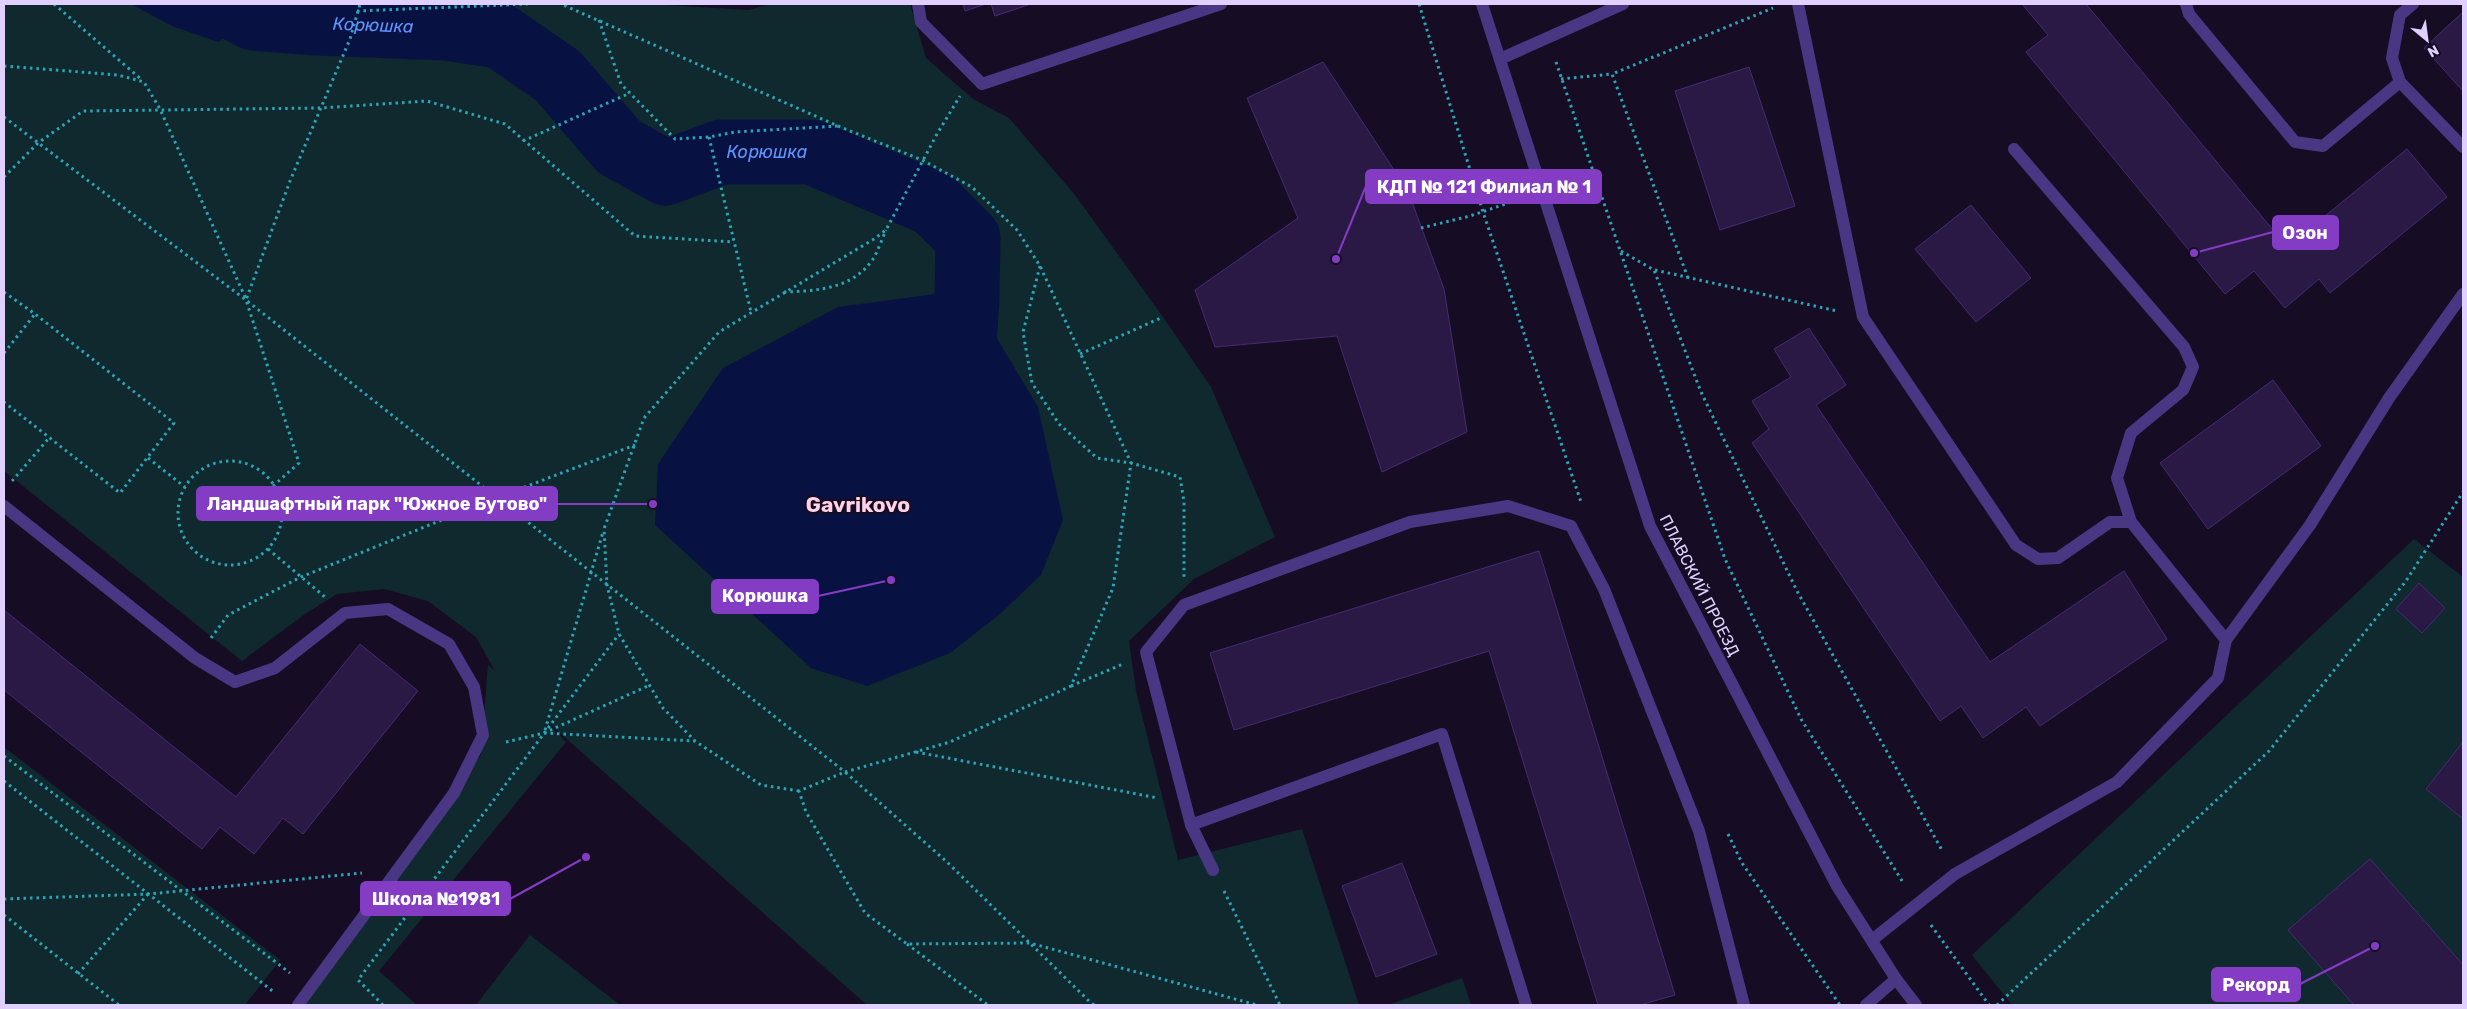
<svg xmlns="http://www.w3.org/2000/svg" width="2467" height="1009" viewBox="0 0 2467 1009" font-family="Rubik,sans-serif">
<rect width="100%" height="100%" fill="#160d24"/>
<g fill="#10292e">
<polygon points="4,4 647,4 749,10 770,4 910,4 926,58 973,99 1009,118 1075,195 1163,317 1211,387 1275,537 1194,579 1129,641 1136,691 1178,860 1302,829 1359,1005 867,1005 543,718 566,742 379,971 417,1005 302,1005 481,755 488,665 495,671 476,637 428,601 384,589 337,594 305,614 242,661 4,471"/>
<polygon points="2414,539 2463,577 2463,1005 2012,1005 1972,955"/>
<polygon points="4,747 280,960 245,1005 4,1005"/>
<polygon points="530,935 620,1005 476,1005"/>
<polygon points="1462,978 1471,1005 1388,1005"/>
</g>
<g fill="#081242">
<polygon points="131,4 263,4 253,18 218,42 172,26"/>
<polygon points="950,292 982,305 986,320 1038,407 1063,520 1041,575 1000,614 950,653 867,686 811,668 655,525 658,464 723,368 838,307"/>
</g>
<g fill="none" stroke-linecap="round" stroke-linejoin="round">
<path stroke="#081242" stroke-width="65" id="s1" d="M227,4L253,18L316,23L446,28L500,36L558,76L619,147L666,173L721,152H812L934,204L968,238L967,298L961,387"/>
</g>
<g fill="#2b1945" stroke="#472a72">
<polygon points="963,4 986,4 965,11"/>
<polygon points="991,4 1031,4 995,16"/>
<polygon points="2022,4 2086,4 2287,247 2407,149 2447,197 2330,293 2319,279 2285,308 2254,271 2225,294 2026,52 2048,35"/>
<polygon points="2463,12 2463,91 2424,48"/>
<polygon points="1323,62 1408,191 1444,289 1467,432 1382,472 1337,336 1215,347 1195,290 1298,218 1247,98"/>
<polygon points="1749,67 1795,206 1720,230 1675,91"/>
<polygon points="1971,205 2031,278 1976,322 1915,249"/>
<polygon points="1809,328 1846,385 1816,405 1990,662 2124,571 2167,639 2040,726 2026,707 1983,738 1961,706 1940,721 1752,443 1769,429 1752,401 1791,377 1774,349"/>
<polygon points="2273,380 2321,446 2208,529 2160,463"/>
<polygon points="1539,551 1675,995 1640,1005 1598,1005 1489,651 1234,730 1210,653"/>
<polygon points="2419,583 2445,608 2422,633 2396,609"/>
<polygon points="4,610 236,797 360,644 418,691 303,834 283,818 254,854 220,827 202,849 4,690"/>
<polygon points="2463,742 2463,819 2426,789"/>
<polygon points="2370,859 2463,965 2463,1005 2354,1005 2288,930"/>
<polygon points="1402,863 1437,954 1376,977 1342,886"/>
</g>
<g fill="none" stroke-linecap="round" stroke-linejoin="round">
<g stroke="#2ba5b8" stroke-width="3" stroke-dasharray="2.5 4" stroke-linecap="butt">
<polyline points="54,4 142,80"/>
<polyline points="1419,4 1483,212 1581,502"/>
<polyline points="357,11 528,4"/>
<polyline points="599,20 621,84 675,139 709,137 735,132 838,126"/>
<polyline points="1556,62 1725,559 1801,719 1904,884"/>
<polyline points="4,66 118,75 144,82 160,109 246,299"/>
<polyline points="1561,79 1612,74"/>
<polyline points="4,117 246,300 845,772 950,742 1071,686 1113,588 1131,463 1040,266 1017,230 972,187 922,160 838,126 561,4"/>
<polyline points="709,137 751,312"/>
<polyline points="523,141 630,93"/>
<polyline points="4,177 38,143 83,111 321,108 427,101 505,124 635,236 734,242"/>
<polyline points="1566,183 1594,175"/>
<polyline points="1421,228 1470,216 1520,199"/>
<polyline points="1621,251 1654,270 1701,392 1797,591 1943,852"/>
<polyline points="1040,266 1023,332 1032,383 1059,424 1097,458 1131,463 1180,477 1184,502 1184,579"/>
<polyline points="1655,270 1837,311"/>
<polyline points="1688,278 1612,74 1773,8"/>
<polyline points="4,292 35,314 174,423 120,493 4,402"/>
<path d="M784,292C816,291 853,289 873,259C878,251 882,239 886,230"/>
<polyline points="4,353 35,314"/>
<polyline points="1080,354 1163,317"/>
<polyline points="148,458 185,487"/>
<circle cx="230" cy="513" r="52"/>
<polyline points="12,481 49,438"/>
<polyline points="273,486 299,463 246,300 290,181 350,39 360,4"/>
<polyline points="268,549 325,597"/>
<polyline points="211,638 228,615 301,577 496,498 635,445"/>
<polyline points="1071,686 1123,664"/>
<polyline points="545,730 603,532"/>
<polyline points="544,733 695,741"/>
<polyline points="506,742 544,733 650,685"/>
<polyline points="916,752 1158,798"/>
<polyline points="4,756 290,973"/>
<polyline points="4,781 275,993"/>
<polyline points="799,791 761,785 695,741 663,708 619,634 607,585 604,529 644,418 719,332 874,239 886,230 937,134 960,96"/>
<polyline points="1728,834 1742,863 1840,1005"/>
<polyline points="1224,891 1280,1005"/>
<polyline points="4,899 149,894 362,873"/>
<polyline points="4,915 119,1005"/>
<polyline points="1931,925 1989,1005"/>
<polyline points="907,944 988,1005"/>
<polyline points="78,974 148,894"/>
<polyline points="383,1005 358,980 619,634"/>
<polyline points="1094,1005 1090,1002 947,862 845,772 799,791 806,812 865,913 907,944 1030,943 1257,1005"/>
<polyline points="1997,1005 2269,751 2406,581 2463,492"/>
</g>
<g stroke="#493784" stroke-width="12">
<polyline points="918,4 921,22 982,84 1221,4"/>
<polyline points="1798,4 1863,317 2016,545 2038,559 2058,558 2110,522 2131,522 2226,640 2218,678 2117,782 1955,874 1872,940"/>
<polyline points="2186,4 2189,14 2295,142 2323,146 2400,82"/>
<polyline points="2413,4 2400,15 2392,58 2400,82 2463,147"/>
<polyline points="1500,59 1623,4"/>
<polyline points="2014,149 2184,347 2193,367 2183,390 2131,433 2117,478 2131,522"/>
<polyline points="4,506 195,658 235,682 275,668 345,613 388,609 449,644 474,687 483,735 454,793 298,1005"/>
<polyline points="2226,640 2310,525 2389,398 2463,294"/>
<polyline points="1191,825 1213,870"/>
<polyline points="1526,1005 1442,734 1191,825 1146,652 1184,605 1410,522 1508,506 1571,526 1604,589 1699,831 1744,1005"/>
<polyline points="1866,1005 1896,979"/>
</g>
<polyline stroke="#493784" stroke-width="12" points="1482,4 1650,526 1837,886 1896,979 1916,1005"/>
</g>
<g text-anchor="middle" stroke-width="4.5" stroke-linejoin="round" paint-order="stroke">
<g font-size="16" fill="#dfd0ff" stroke="#160d24">
<text transform="translate(1700 585) rotate(63)" y="6">ПЛАВСКИЙ ПРОЕЗД</text>
</g>
<g font-size="18" font-style="italic" fill="#5e95ff" stroke="#160d24">
<text dy="6" stroke="none"><textPath href="#s1" startOffset="150">Корюшка</textPath></text>
<text dy="6" stroke="none"><textPath href="#s1" startOffset="600">Корюшка</textPath></text>
</g>
<g font-size="21" font-weight="bold" fill="#ffd2e6" stroke="#160d24">
<text x="858" y="512">Gavrikovo</text>
</g>
</g>
<path fill="none" stroke="#853cc5" stroke-width="2" d="M1336 259L1366 186M2194 253L2273 232M653 504L557 504M891 580L818 596M586 857L510 899M2375 946L2300 984"/>
<g fill="#853cc5" stroke="#160d24" stroke-width="2">
<circle cx="1336" cy="259" r="5"/>
<circle cx="2194" cy="253" r="5"/>
<circle cx="653" cy="504" r="5"/>
<circle cx="891" cy="580" r="5"/>
<circle cx="586" cy="857" r="5"/>
<circle cx="2375" cy="946" r="5"/>
</g>
<g fill="#853cc5" stroke="#853cc5" stroke-width="2">
<rect x="1366" y="170" width="235" height="33" rx="5"/>
<rect x="2273" y="216" width="65" height="33" rx="5"/>
<rect x="197" y="487" width="360" height="33" rx="5"/>
<rect x="712" y="580" width="106" height="33" rx="5"/>
<rect x="361" y="882" width="149" height="33" rx="5"/>
<rect x="2212" y="968" width="88" height="33" rx="5"/>
</g>
<g font-size="18" text-anchor="middle" font-weight="bold" fill="#fff">
<text x="1484" y="193">КДП № 121 Филиал № 1</text>
<text x="2305" y="239">Озон</text>
<text x="377" y="510">Ландшафтный парк "Южное Бутово"</text>
<text x="765" y="602">Корюшка</text>
<text x="436" y="905">Школа №1981</text>
<text x="2256" y="991">Рекорд</text>
</g>
<rect width="2467" height="1009" fill="none" stroke="#dfd0ff" stroke-width="10"/>
<g transform="translate(2427 40) rotate(151)" stroke="#160d24" stroke-width="4" paint-order="stroke">
<path d="M0-4L9 19L0 12L-9 19Z" fill="#dfd0ff"/>
<text y="-8" font-size="14" font-weight="bold" text-anchor="middle" fill="#dfd0ff">N</text>
</g>
</svg>
